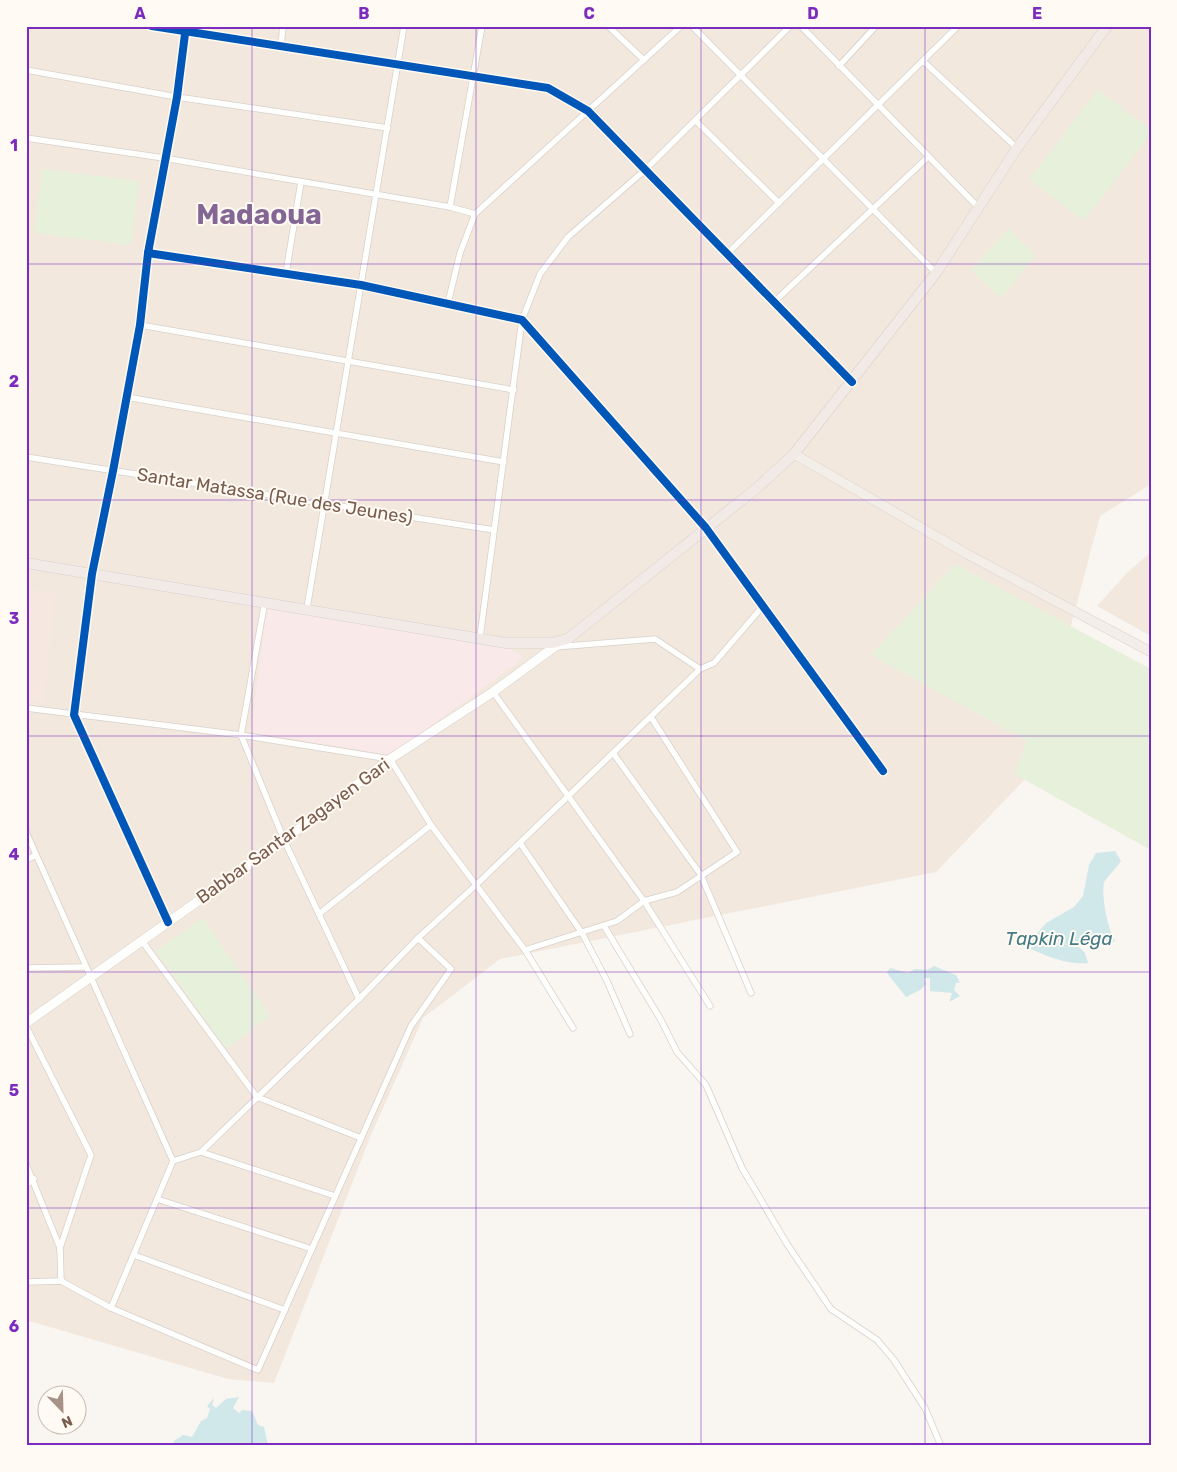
<svg xmlns="http://www.w3.org/2000/svg" width="1177" height="1472" viewBox="0 0 1177 1472" font-family="Rubik,sans-serif">
<rect width="100%" height="100%" fill="#f9f5f0"/>
<g fill="#f2e8de">
<polygon points="26,26 1151,26 1151,484 1100,516 1032,772 936,872 500,959 423,1018 371,1135 274,1383 228,1379 26,1320"/>
<polygon points="1151,552 1151,636 1097,606 1127,573"/>
</g>
<polygon fill="#f6e8e1" points="26,588 55,593 44,703 26,700"/>
<polygon fill="#fae9e9" points="267,606 509,647 522,657 516,664 391,755 251,732"/>
<g fill="#e7f0db">
<polygon points="1098,90 1151,130 1151,134 1084,221 1029,179"/>
<polygon points="42,169 139,181 131,245 34,233"/>
<polygon points="1009,228 1035,256 1001,298 971,270"/>
<polygon points="955,564 1151,669 1151,850 1014,774 1027,741 871,655"/>
<polygon points="203,918 270,1016 226,1049 156,951"/>
</g>
<g fill="#d0e8ea">
<path d="M1115,851L1121,861C1118,866 1105,879 1104,883C1101,894 1108,931 1115,941C1105,947 1097,943 1088,939L1077,945L1085,953L1088,963C1068,965 1049,957 1031,949L1030,942L1046,923L1074,907L1083,896L1089,865L1096,853Z"/>
<polygon points="934,966 956,975 960,983 956,983 954,990 960,996 949,1002 952,993 930,991 930,978 924,978 926,984 920,990 906,997 887,973 890,968 908,973 915,969 927,970"/>
<polygon points="239,1397 233,1408 239,1413 242,1410 252,1411 258,1425 264,1427 268,1446 173,1446 174,1441 183,1435 192,1437 201,1421 207,1418 210,1409 207,1406 214,1398 212,1405 216,1408 226,1399"/>
</g>
<g fill="none" stroke-linecap="round" stroke-linejoin="round">
<g stroke="#d7d1cb" stroke-width="7">
<g id="street">
<polyline points="152,26 548,88 588,111 852,382"/>
<polyline points="608,26 644,60"/>
<polyline points="692,26 936,273"/>
<polyline points="801,26 979,208"/>
<polyline points="281,45 283,26"/>
<polyline points="923,61 1017,148"/>
<polyline points="839,66 876,26"/>
<polyline points="26,70 177,97 388,128"/>
<polyline points="696,121 779,203"/>
<polyline points="26,138 164,158 450,207 475,214"/>
<polyline points="450,207 482,26"/>
<polyline points="148,253 361,285 522,320 706,528 883,771"/>
<polyline points="727,254 958,26"/>
<polyline points="286,273 301,182"/>
<polyline points="774,302 928,157"/>
<polyline points="448,303 460,253 475,214 681,26"/>
<polyline points="140,325 514,390"/>
<polyline points="126,397 504,462"/>
<polyline points="26,457 494,530"/>
<polyline points="265,601 241,735 284,840 359,999"/>
<polyline points="307,608 404,26"/>
<polyline points="480,637 522,320 540,274 568,237 645,170 790,26"/>
<polyline points="555,647 655,639 700,669"/>
<polyline points="493,692 644,901 710,1006"/>
<polyline points="26,708 241,735 390,759 431,825 525,950 573,1028"/>
<polyline points="613,753 701,875 751,993"/>
<polyline points="26,832 173,1161 111,1308"/>
<polyline points="520,843 582,933 607,981 630,1034"/>
<polyline points="26,860 36,855"/>
<polyline points="319,914 431,825"/>
<polyline points="168,922 74,715 92,574 113,471 140,325 148,253 177,97 186,26"/>
<polyline points="604,926 661,1020 677,1052 706,1085 742,1168 787,1244 831,1309 877,1340 894,1360 925,1408 941,1446"/>
<polyline points="142,941 257,1097 361,1138"/>
<polyline points="525,950 617,921 644,901 677,892 737,852 651,717"/>
<polyline points="26,968 85,967"/>
<polyline points="26,1026 91,1155 60,1248"/>
<polyline points="201,1152 335,1196"/>
<polyline points="173,1161 201,1152 359,999 418,938 476,885 700,669 714,663 763,606"/>
<polyline points="26,1164 60,1248 61,1281"/>
<polyline points="26,1185 34,1179"/>
<polyline points="157,1199 312,1249"/>
<polyline points="134,1255 285,1310"/>
<polyline points="26,1282 61,1281 111,1308 258,1370 411,1026 451,969 418,938"/>
</g>
</g>
<g stroke="#d9d2cb" stroke-width="10">
<polyline id="secondary" points="26,1023 284,840 390,759 493,692 561,642"/>
</g>
<g stroke="#dad1cc" stroke-width="10">
<polyline id="primary" points="794,454 967,554 1151,652"/>
</g>
<g stroke="#dad1cc" stroke-width="11">
<polyline id="highway" points="26,563 506,643 553,643 569,638 757,488 794,454 936,273 1017,148 1107,26"/>
</g>
<use href="#street" stroke="#fefefd" stroke-width="5.5"/>
<use href="#secondary" stroke="#fefefd" stroke-width="9"/>
<use href="#primary" stroke="#f3eee8" stroke-width="9"/>
<use href="#highway" stroke="#f2eae7" stroke-width="10"/>
<g stroke="#fffaf3" stroke-width="11">
<g id="cycleway">
<polyline points="152,26 548,88 588,111 852,382"/>
<polyline points="148,253 361,285 522,320 706,528 883,771"/>
<polyline points="168,922 74,715 92,574 113,471 140,325 148,253 177,97 186,26"/>
</g>
</g>
<use href="#cycleway" stroke="#0057b8" stroke-width="8"/>
</g>
<path fill="none" stroke="#7b2cbf" stroke-width="1" stroke-opacity="0.55" d="M252,26V1446M476,26V1446M701,26V1446M925,26V1446M26,264H1151M26,500H1151M26,736H1151M26,972H1151M26,1208H1151"/>
<g text-anchor="middle" stroke-width="4" stroke-linejoin="round" paint-order="stroke">
<g font-size="18" fill="#7a5c4d" stroke="#fffaf3">
<text transform="translate(275 496) rotate(9)" y="6">Santar Matassa (Rue des Jeunes)</text>
<text transform="translate(293 831) rotate(-36)" y="6">Babbar Santar Zagayen Gari</text>
</g>
<g font-size="19" font-style="italic" fill="#437c86" stroke="#fffaf3">
<text x="1059" y="945">Tapkin Léga</text>
</g>
<g font-size="28" font-weight="bold" fill="#846695" stroke="#fffaf3">
<text x="259" y="224">Madaoua</text>
</g>
</g>
<rect width="1177" height="1472" fill="none" stroke="#fffaf3" stroke-width="55"/>
<g transform="translate(62 1410) rotate(157)"><circle r="24" fill="#fffaf3" stroke="#cabbb1"/>
<path d="M0-4L9 19L0 12L-9 19Z" fill="#a69286"/>
<text y="-8" font-size="14" font-weight="bold" text-anchor="middle" fill="#7a5c4d">N</text>
</g>
<rect x="28" y="28" width="1122" height="1416" fill="none" stroke="#7b2cbf" stroke-width="2"/>
<g font-size="16" text-anchor="middle" font-weight="bold" fill="#7b2cbf">
<text x="140" y="19">A</text>
<text x="364" y="19">B</text>
<text x="589" y="19">C</text>
<text x="813" y="19">D</text>
<text x="1037" y="19">E</text>
<text x="14" y="151">1</text>
<text x="14" y="387">2</text>
<text x="14" y="624">3</text>
<text x="14" y="860">4</text>
<text x="14" y="1096">5</text>
<text x="14" y="1332">6</text>
</g>
</svg>
